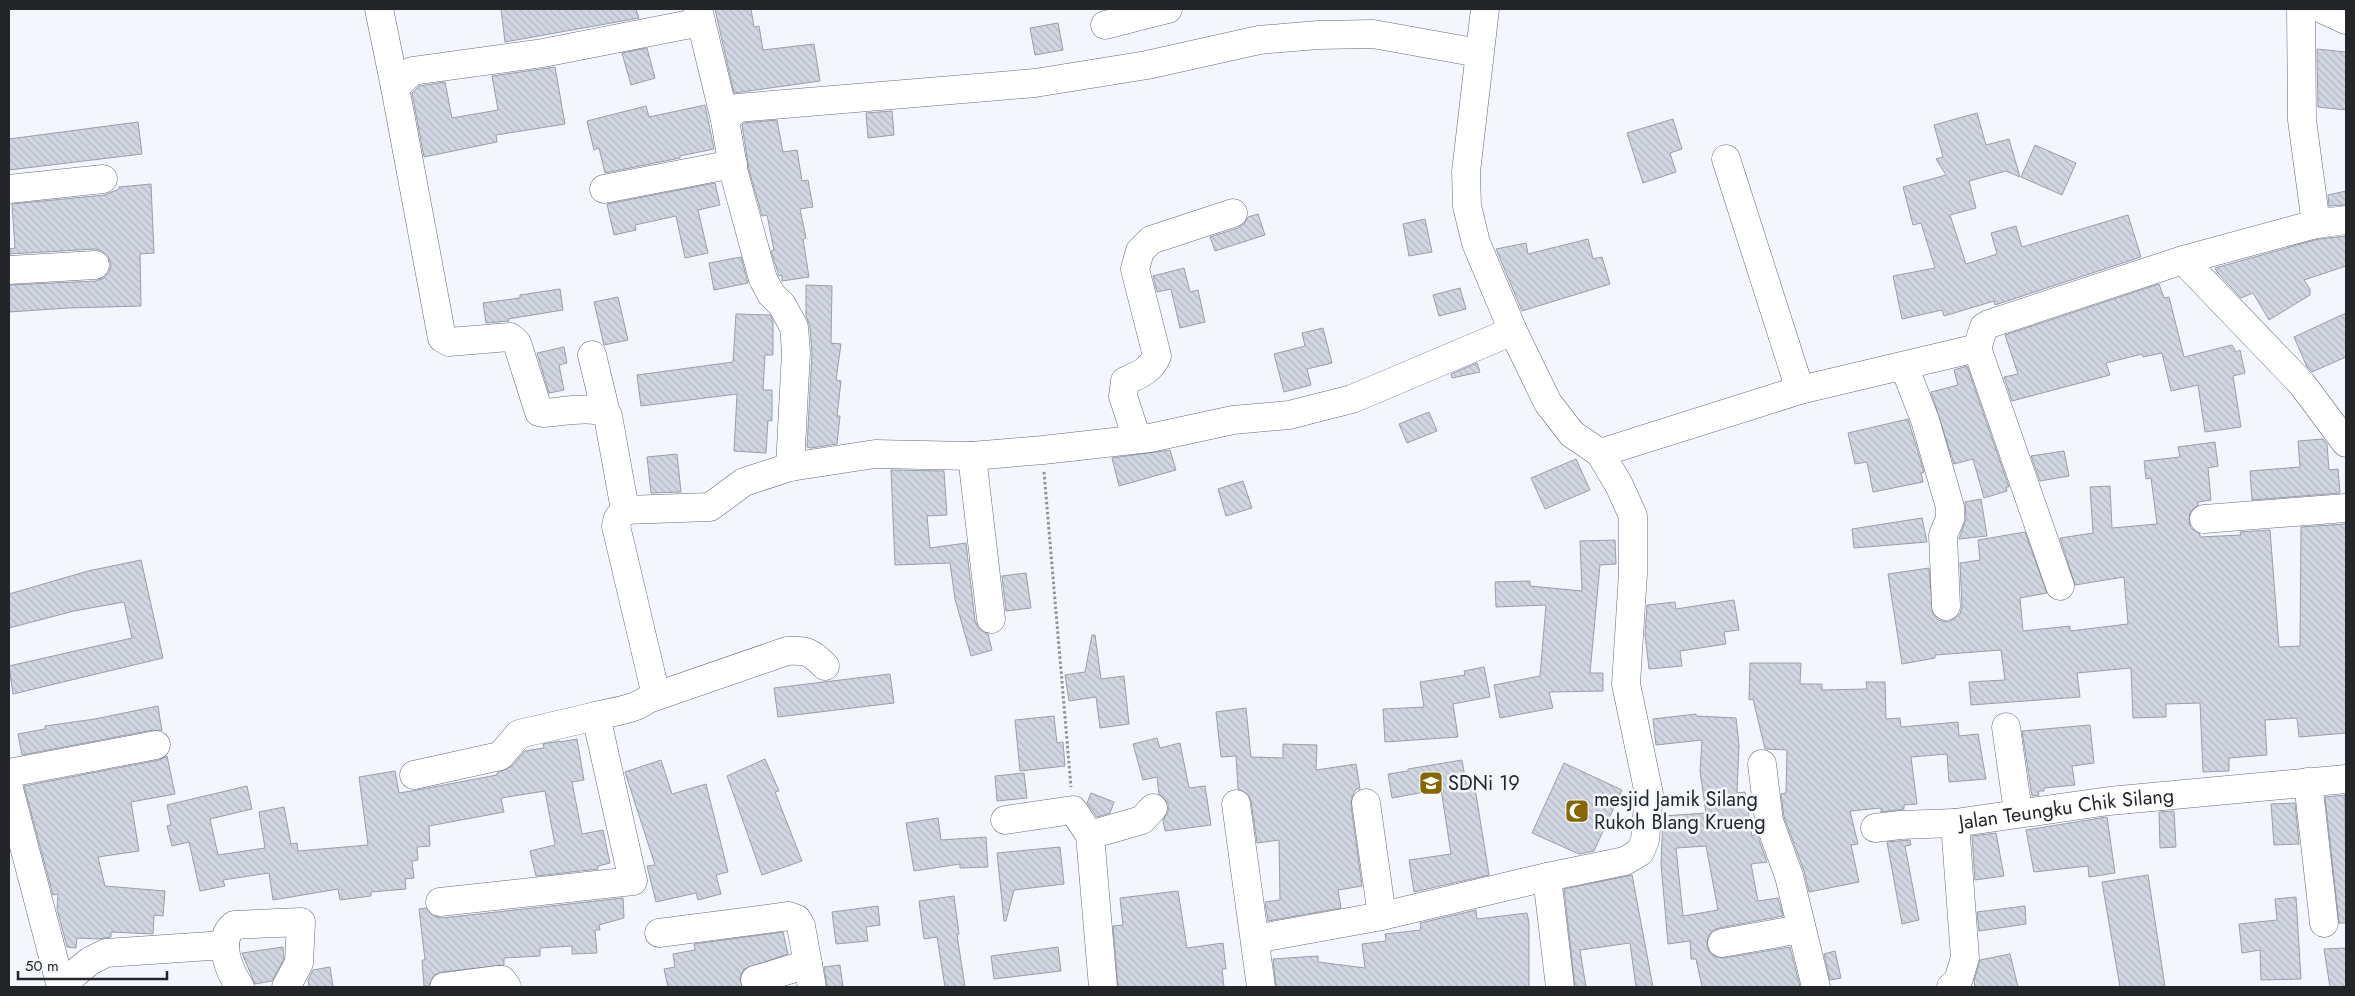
<svg xmlns="http://www.w3.org/2000/svg" width="2355" height="996" viewBox="0 0 2355 996" font-family="Jost,sans-serif">
<defs>
<pattern id="building-back-hatch" width="6" height="6" patternUnits="userSpaceOnUse" patternTransform="scale(1.25)"><rect width="6" height="6" fill="#d2d6e2"/><path d="M-1 5l2 2M0 0l6 6M5-1l2 2" fill="none" stroke="#b4b8c2"/></pattern>
</defs>
<rect width="100%" height="100%" fill="#f3f6fd"/>
<g fill="url(#building-back-hatch)" stroke="#9a9ea9" fill-rule="evenodd">
<polygon points="501,9 636,9 639,18 505,42"/>
<polygon points="715,9 751,9 754,27 759,26 763,50 814,44 820,81 734,93"/>
<polygon points="1058,23 1063,50 1035,55 1030,28"/>
<polygon points="647,48 655,78 631,85 622,53"/>
<polygon points="2317,49 2346,52 2346,110 2318,107"/>
<polygon points="555,67 565,124 496,135 497,142 424,157 412,93 419,86 445,82 452,118 498,110 492,76"/>
<polygon points="705,105 714,149 680,156 680,158 605,173 599,148 594,150 587,121 646,106 649,117"/>
<polygon points="892,111 894,135 868,138 866,113"/>
<polygon points="1977,113 1986,145 2009,139 2020,177 2006,171 1969,181 1976,208 1950,215 1966,264 1997,254 1991,233 2016,226 2022,247 2128,215 2141,257 1995,305 1994,301 1944,316 1942,310 1902,319 1893,276 1935,268 1921,223 1913,225 1903,187 1946,175 1936,159 1943,157 1934,125"/>
<polygon points="1673,119 1682,149 1670,153 1676,172 1643,183 1627,133"/>
<polygon points="777,120 783,152 797,150 802,181 808,180 813,207 800,209 806,238 803,239 809,277 782,281 782,275 779,276 778,273 771,251 774,250 767,215 762,216 749,170 742,125 744,123"/>
<polygon points="138,122 142,154 9,170 9,139"/>
<polygon points="2035,145 2076,163 2062,195 2021,177"/>
<polygon points="715,183 720,205 698,210 708,253 685,258 676,216 635,225 636,230 614,235 607,204"/>
<polygon points="151,184 154,253 140,254 141,306 68,308 9,312 9,285 96,281 104,278 109,272 111,265 108,256 102,251 95,249 9,254 9,249 15,248 12,204 105,195 119,189 119,187"/>
<polygon points="2346,191 2346,205 2329,206 2328,195"/>
<polygon points="1258,214 1265,235 1215,251 1210,237 1238,228 1244,224 1248,217"/>
<polygon points="1425,219 1432,252 1409,256 1403,224"/>
<polygon points="2346,236 2346,266 2304,280 2310,289 2310,295 2269,320 2253,293 2241,298 2218,273 2215,268 2319,239"/>
<polygon points="1588,239 1593,259 1602,257 1610,284 1522,311 1496,249 1526,243 1528,254"/>
<polygon points="741,257 748,283 714,290 709,263"/>
<polygon points="1184,268 1190,292 1198,290 1205,322 1180,328 1171,289 1157,292 1153,276"/>
<polygon points="2159,284 2164,298 2169,297 2184,357 2232,345 2236,352 2240,350 2245,373 2233,376 2241,427 2205,432 2198,385 2171,391 2162,353 2143,357 2142,354 2106,363 2110,375 2012,401 2004,377 2018,374 2005,335"/>
<polygon points="806,285 832,286 831,343 841,344 836,380 841,381 837,416 840,416 837,444 811,448 807,447 812,353 810,326 806,316"/>
<polygon points="1460,288 1466,309 1439,316 1433,295"/>
<polygon points="560,289 563,310 508,319 509,321 486,323 483,303 520,298 520,295"/>
<polygon points="618,297 628,340 604,345 594,302"/>
<polygon points="2346,313 2346,357 2312,372 2307,367 2294,337"/>
<polygon points="736,314 770,315 773,321 773,355 765,355 763,390 772,390 772,421 768,420 766,453 734,451 737,394 641,406 637,375 733,362"/>
<polygon points="1323,328 1332,363 1307,369 1311,385 1284,392 1274,354 1305,346 1302,333"/>
<polygon points="564,347 567,363 559,365 564,390 549,393 537,353"/>
<polygon points="1477,363 1480,372 1452,378 1451,374"/>
<polygon points="1967,366 2009,487 2006,487 2007,491 1984,498 1973,459 1954,464 1931,392 1958,385 1954,370"/>
<polygon points="1429,412 1437,431 1407,443 1399,424"/>
<polygon points="1908,419 1924,472 1921,473 1923,482 1873,492 1867,462 1855,464 1848,433"/>
<polygon points="2323,439 2327,444 2329,470 2338,469 2340,493 2252,500 2250,471 2300,467 2298,441"/>
<polygon points="2215,442 2218,466 2208,468 2211,500 2198,502 2198,505 2190,512 2189,521 2191,528 2200,534 2200,537 2241,535 2240,532 2270,530 2279,647 2300,646 2301,527 2346,524 2346,733 2299,737 2297,718 2265,720 2267,755 2229,758 2229,771 2203,772 2200,703 2166,704 2166,717 2133,718 2131,668 2077,673 2080,697 1971,705 1969,682 2005,680 2001,650 1935,655 1935,658 1902,664 1888,574 1929,568 1933,614 1938,620 1947,622 1954,619 1960,614 1962,606 1960,563 1980,560 1978,540 2025,532 2047,593 2020,598 2023,631 2070,626 2070,631 2128,624 2124,577 2075,585 2060,538 2093,533 2090,487 2110,486 2112,528 2157,524 2151,478 2146,479 2144,461 2180,457 2178,447"/>
<polygon points="1170,450 1176,470 1119,486 1112,458"/>
<polygon points="2064,451 2069,476 2040,481 2031,456"/>
<polygon points="677,454 681,492 651,493 647,457"/>
<polygon points="1576,459 1590,490 1545,509 1531,478"/>
<polygon points="891,470 944,471 947,515 927,516 930,548 966,543 975,621 979,629 988,634 992,650 971,656 955,599 950,563 895,565"/>
<polygon points="1243,481 1252,508 1226,516 1218,489"/>
<polygon points="1981,499 1987,536 1959,539 1966,519 1965,502"/>
<polygon points="1922,518 1927,542 1854,548 1852,529"/>
<polygon points="1615,540 1616,564 1600,565 1590,673 1603,673 1603,691 1549,692 1553,708 1500,718 1494,685 1540,676 1546,605 1496,607 1495,582 1530,581 1530,586 1582,591 1580,541"/>
<polygon points="141,560 163,658 13,694 9,666 132,638 124,602 74,611 9,628 9,594 88,571"/>
<polygon points="1026,573 1031,608 1006,611 1002,576"/>
<polygon points="1734,600 1739,630 1724,632 1726,644 1680,651 1682,666 1649,669 1645,634 1647,605 1675,602 1676,609"/>
<polygon points="1092,635 1095,635 1101,679 1124,676 1129,724 1100,728 1096,697 1069,701 1065,675 1085,672"/>
<polygon points="1750,663 1801,663 1800,684 1822,684 1822,690 1867,689 1866,682 1885,682 1886,719 1900,718 1901,727 1958,722 1959,736 1978,734 1986,779 1949,782 1947,754 1911,757 1917,804 1904,805 1904,809 1881,812 1881,808 1850,811 1858,844 1851,845 1859,882 1809,892 1804,871 1784,817 1781,794 1786,793 1787,750 1765,749 1753,699 1749,700"/>
<polygon points="1484,667 1490,697 1453,704 1458,737 1385,742 1383,709 1424,707 1420,682 1465,675 1464,671"/>
<polygon points="890,674 894,703 778,717 774,688"/>
<polygon points="158,706 162,731 153,730 22,755 18,734 45,729 45,726 95,719"/>
<polygon points="1246,708 1251,757 1283,758 1283,744 1317,745 1316,770 1356,764 1360,789 1356,789 1352,797 1351,805 1362,886 1338,890 1341,908 1268,921 1265,902 1280,900 1279,840 1257,843 1251,801 1248,794 1238,789 1236,756 1221,757 1216,712"/>
<path d="M1696,714V716L1736,718L1739,745L1737,793L1745,792L1752,836L1757,834L1767,862L1751,864L1758,901L1778,898L1783,916L1719,928L1712,931L1708,937L1707,946L1710,953L1716,957L1724,958L1790,947L1800,987H1702L1696,959H1691L1690,941L1668,944L1661,864L1663,816L1706,813L1700,771L1702,740L1656,745L1653,719ZM1706,846L1718,910L1683,916L1676,848Z"/>
<polygon points="1054,716 1057,743 1063,742 1065,766 1020,771 1015,720"/>
<polygon points="2090,725 2094,763 2072,766 2075,785 2044,788 2044,791 2038,791 2039,795 2032,796 2022,731"/>
<polygon points="1157,738 1160,748 1180,743 1189,788 1205,786 1211,825 1165,831 1163,820 1168,812 1168,803 1159,794 1157,777 1143,780 1133,744"/>
<polygon points="577,739 584,780 572,782 582,834 603,830 610,863 598,866 598,869 536,876 530,851 555,845 545,791 501,798 504,812 429,826 430,846 417,847 418,860 412,861 414,878 405,879 406,889 371,892 371,896 340,900 338,889 273,900 269,873 223,880 225,886 200,891 189,842 172,846 167,826 171,825 167,805 247,786 252,809 210,819 218,855 265,848 259,812 284,807 291,844 297,843 298,851 368,845 359,777 395,771 399,793 417,790 497,775 497,773 512,766 525,751 544,748 543,744 560,741 560,742"/>
<polygon points="167,756 175,794 131,802 139,851 98,857 105,886 165,891 163,916 154,915 153,934 111,932 111,937 98,939 77,938 76,948 67,947 57,909 58,894 53,895 24,786 159,760"/>
<polygon points="765,759 779,791 775,792 802,861 762,875 727,776"/>
<polygon points="661,760 672,794 706,784 728,872 716,875 721,894 698,900 696,893 656,902 647,866 655,865 625,772"/>
<polygon points="1462,760 1467,789 1475,788 1489,875 1414,892 1409,860 1451,854 1441,789 1392,798 1388,774 1408,771 1408,769"/>
<polygon points="1564,763 1622,790 1594,851 1579,854 1532,833"/>
<polygon points="1024,773 1027,798 997,801 995,776"/>
<polygon points="1091,793 1114,802 1110,813 1097,817 1087,803"/>
<polygon points="2345,795 2346,923 2339,923 2325,797"/>
<polygon points="2295,803 2299,844 2274,845 2271,804"/>
<polygon points="2174,811 2176,847 2160,848 2159,812"/>
<polygon points="2107,817 2115,873 2089,877 2088,866 2034,872 2026,830"/>
<polygon points="938,818 941,840 986,837 988,867 960,868 960,864 914,871 906,823"/>
<polygon points="1996,833 2004,876 1975,880 1972,836"/>
<polygon points="1910,840 1911,845 1905,846 1919,920 1902,924 1887,842"/>
<polygon points="1060,847 1064,884 1014,890 1006,921 1004,921 997,853"/>
<polygon points="1632,875 1653,987 1636,987 1630,943 1580,950 1586,987 1575,987 1564,889"/>
<polygon points="2148,875 2165,987 2120,987 2102,882"/>
<polygon points="1178,891 1187,948 1223,943 1226,969 1222,969 1224,987 1118,987 1113,926 1123,925 1120,898"/>
<polygon points="954,896 959,934 957,935 965,987 945,987 937,937 924,939 919,901"/>
<polygon points="2296,897 2301,979 2261,980 2260,950 2242,953 2239,924 2277,920 2275,899"/>
<polygon points="623,898 624,918 599,925 600,930 595,930 597,953 572,954 572,946 540,948 540,956 504,958 504,965 442,972 434,975 429,986 424,986 422,960 425,960 419,909 426,908 433,916 442,918"/>
<polygon points="878,906 880,925 866,927 868,941 836,944 832,912"/>
<polygon points="2025,906 2026,924 1979,931 1977,912"/>
<polygon points="1476,910 1477,919 1527,913 1529,923 1529,987 1276,987 1273,959 1318,956 1318,962 1365,968 1362,944 1386,941 1385,934 1421,930 1420,923"/>
<polygon points="783,932 788,954 744,969 740,977 742,987 668,987 664,969 675,967 673,954 695,950 694,944"/>
<polygon points="283,947 284,959 272,981 255,984 242,953"/>
<polygon points="1058,947 1061,971 994,979 991,956"/>
<polygon points="2346,948 2346,987 2330,987 2324,949"/>
<polygon points="1835,951 1841,978 1830,980 1824,954"/>
<polygon points="2010,954 2018,987 1975,987 1974,981 1980,960"/>
<polygon points="840,965 843,986 827,987 824,967"/>
<polygon points="330,967 333,987 309,987 308,980 313,970"/>
</g>
<g fill="none" stroke-linecap="round" stroke-linejoin="round">
<g stroke="#676a75" stroke-width="29">
<g id="minor">
<polyline points="379,9 395,87"/>
<polyline points="698,9 725,120"/>
<polyline points="1485,9 1466,172 1467,206 1476,243 1513,331 1548,403 1572,434 1600,453 1619,485 1633,516 1633,573 1626,684 1649,794 1645,840 1640,852 1625,861 1547,877"/>
<polyline points="2301,9 2302,120 2316,224"/>
<polyline points="2322,9 2346,20"/>
<path d="M701,22L543,53L412,71L395,87L442,338L449,342L510,337L517,343L539,412L544,413C559,412 599,404 608,416L625,510L710,507L744,482L790,467L875,454L972,456L1043,450L1150,438L1233,420L1289,415L1352,399L1513,331"/>
<polyline points="1105,25 1168,9"/>
<polyline points="1726,159 1800,390"/>
<polyline points="9,189 103,179"/>
<polyline points="604,189 733,164"/>
<polyline points="2183,260 2302,384 2346,443"/>
<polyline points="9,270 95,265"/>
<polyline points="1977,348 2060,586"/>
<polyline points="592,355 606,413"/>
<polyline points="1904,366 1925,420 1950,507 1950,519 1943,535 1946,606"/>
<path d="M1137,439L1123,396L1125,381C1139,375 1150,371 1157,356L1135,269L1140,251L1151,240L1233,213"/>
<polyline points="1600,453 1800,390 1977,348 1984,327 1989,324 2183,260 2316,224 2346,220"/>
<polyline points="972,456 991,619"/>
<polyline points="790,467 796,352 794,327 782,305 771,294 763,279 734,173 725,120 737,108 1035,83 1147,65 1259,40 1318,35 1373,34 1479,53"/>
<polyline points="2204,519 2346,508"/>
<path d="M651,698L787,651C807,650 811,652 825,666"/>
<path d="M596,716C614,711 645,709 655,691L616,526L618,518L625,510"/>
<polyline points="2006,727 2018,812"/>
<polyline points="1762,764 1769,821 1789,876 1816,987"/>
<polyline points="9,773 156,745"/>
<polyline points="414,775 500,756 519,734 596,716 633,881 440,902"/>
<polyline points="2308,782 2324,923"/>
<polyline points="9,789 61,987"/>
<polyline points="1366,803 1382,916"/>
<polyline points="1236,804 1261,987"/>
<polyline points="1005,820 1073,810 1090,835"/>
<polyline points="1875,828 1900,825 1955,823"/>
<polyline points="659,933 789,916 797,919 801,926 812,987"/>
<polyline points="1255,939 1382,916 1547,877 1560,987"/>
<polyline points="1722,943 1801,929"/>
<polyline points="755,980 808,964"/>
<polyline points="61,985 90,961 106,953 225,945"/>
<path d="M240,987C229,971 216,940 234,925L301,922L299,963L286,987"/>
<polyline points="444,987 498,980 502,980 507,987"/>
<polyline points="1103,987 1090,835 1142,820 1153,808"/>
<path id="s1" d="M1951,987L1958,981L1965,958L1955,823L2109,801L2346,779"/>
</g>
</g>
<polyline stroke="#8f9197" stroke-width="3" stroke-dasharray="2.5 2.5" stroke-linecap="butt" points="1044,472 1071,787"/>
<use href="#minor" stroke="#fff" stroke-width="28"/>
</g>
<defs>
<g id="school-square" transform="scale(1.25)"><rect x="-9" y="-9" width="18" height="18" rx="4" fill="#856802" stroke="#f3f6fd"/><path d="M0-5L7-2L0 1L-7-2ZM-4 1L0 2.5L4 1V4Q0 6-4 4Z" fill="#fff"/></g>
<g id="mosque-square" transform="scale(1.25)"><rect x="-9" y="-9" width="18" height="18" rx="4" fill="#856802" stroke="#f3f6fd"/><path d="M3.5-4.9A6 6 0 1 0 3.5 4.9A5 5 0 1 1 3.5-4.9Z" fill="#fff"/></g>
</defs>
<g fill-rule="evenodd">
<use href="#school-square" x="1431" y="783"/>
<use href="#mosque-square" x="1577" y="811"/>
</g>
<g text-anchor="middle" stroke-width="5" stroke-linejoin="round" paint-order="stroke">
<g font-size="20" fill="#242529" stroke="#f3f6fd" text-anchor="start">
<text x="1448" y="790">SDNi 19</text>
<text x="1594" y="806">mesjid Jamik Silang<tspan x="1594" dy="23">Rukoh Blang Krueng</tspan></text>
</g>
<g font-size="20" fill="#242529" stroke="#f3f6fd">
<text dy="7" stroke="none"><textPath href="#s1" startOffset="281">Jalan Teungku Chik Silang</textPath></text>
</g>
</g>
<rect width="2355" height="996" fill="none" stroke="#242529" stroke-width="20"/>
<path d="M18 971v8h149v-8" fill="none" stroke="#242529" stroke-width="2.5"/>
<text x="25" y="971" font-size="15" fill="#242529" stroke="#f3f6fd" stroke-width="4" paint-order="stroke">50 m</text>
</svg>
